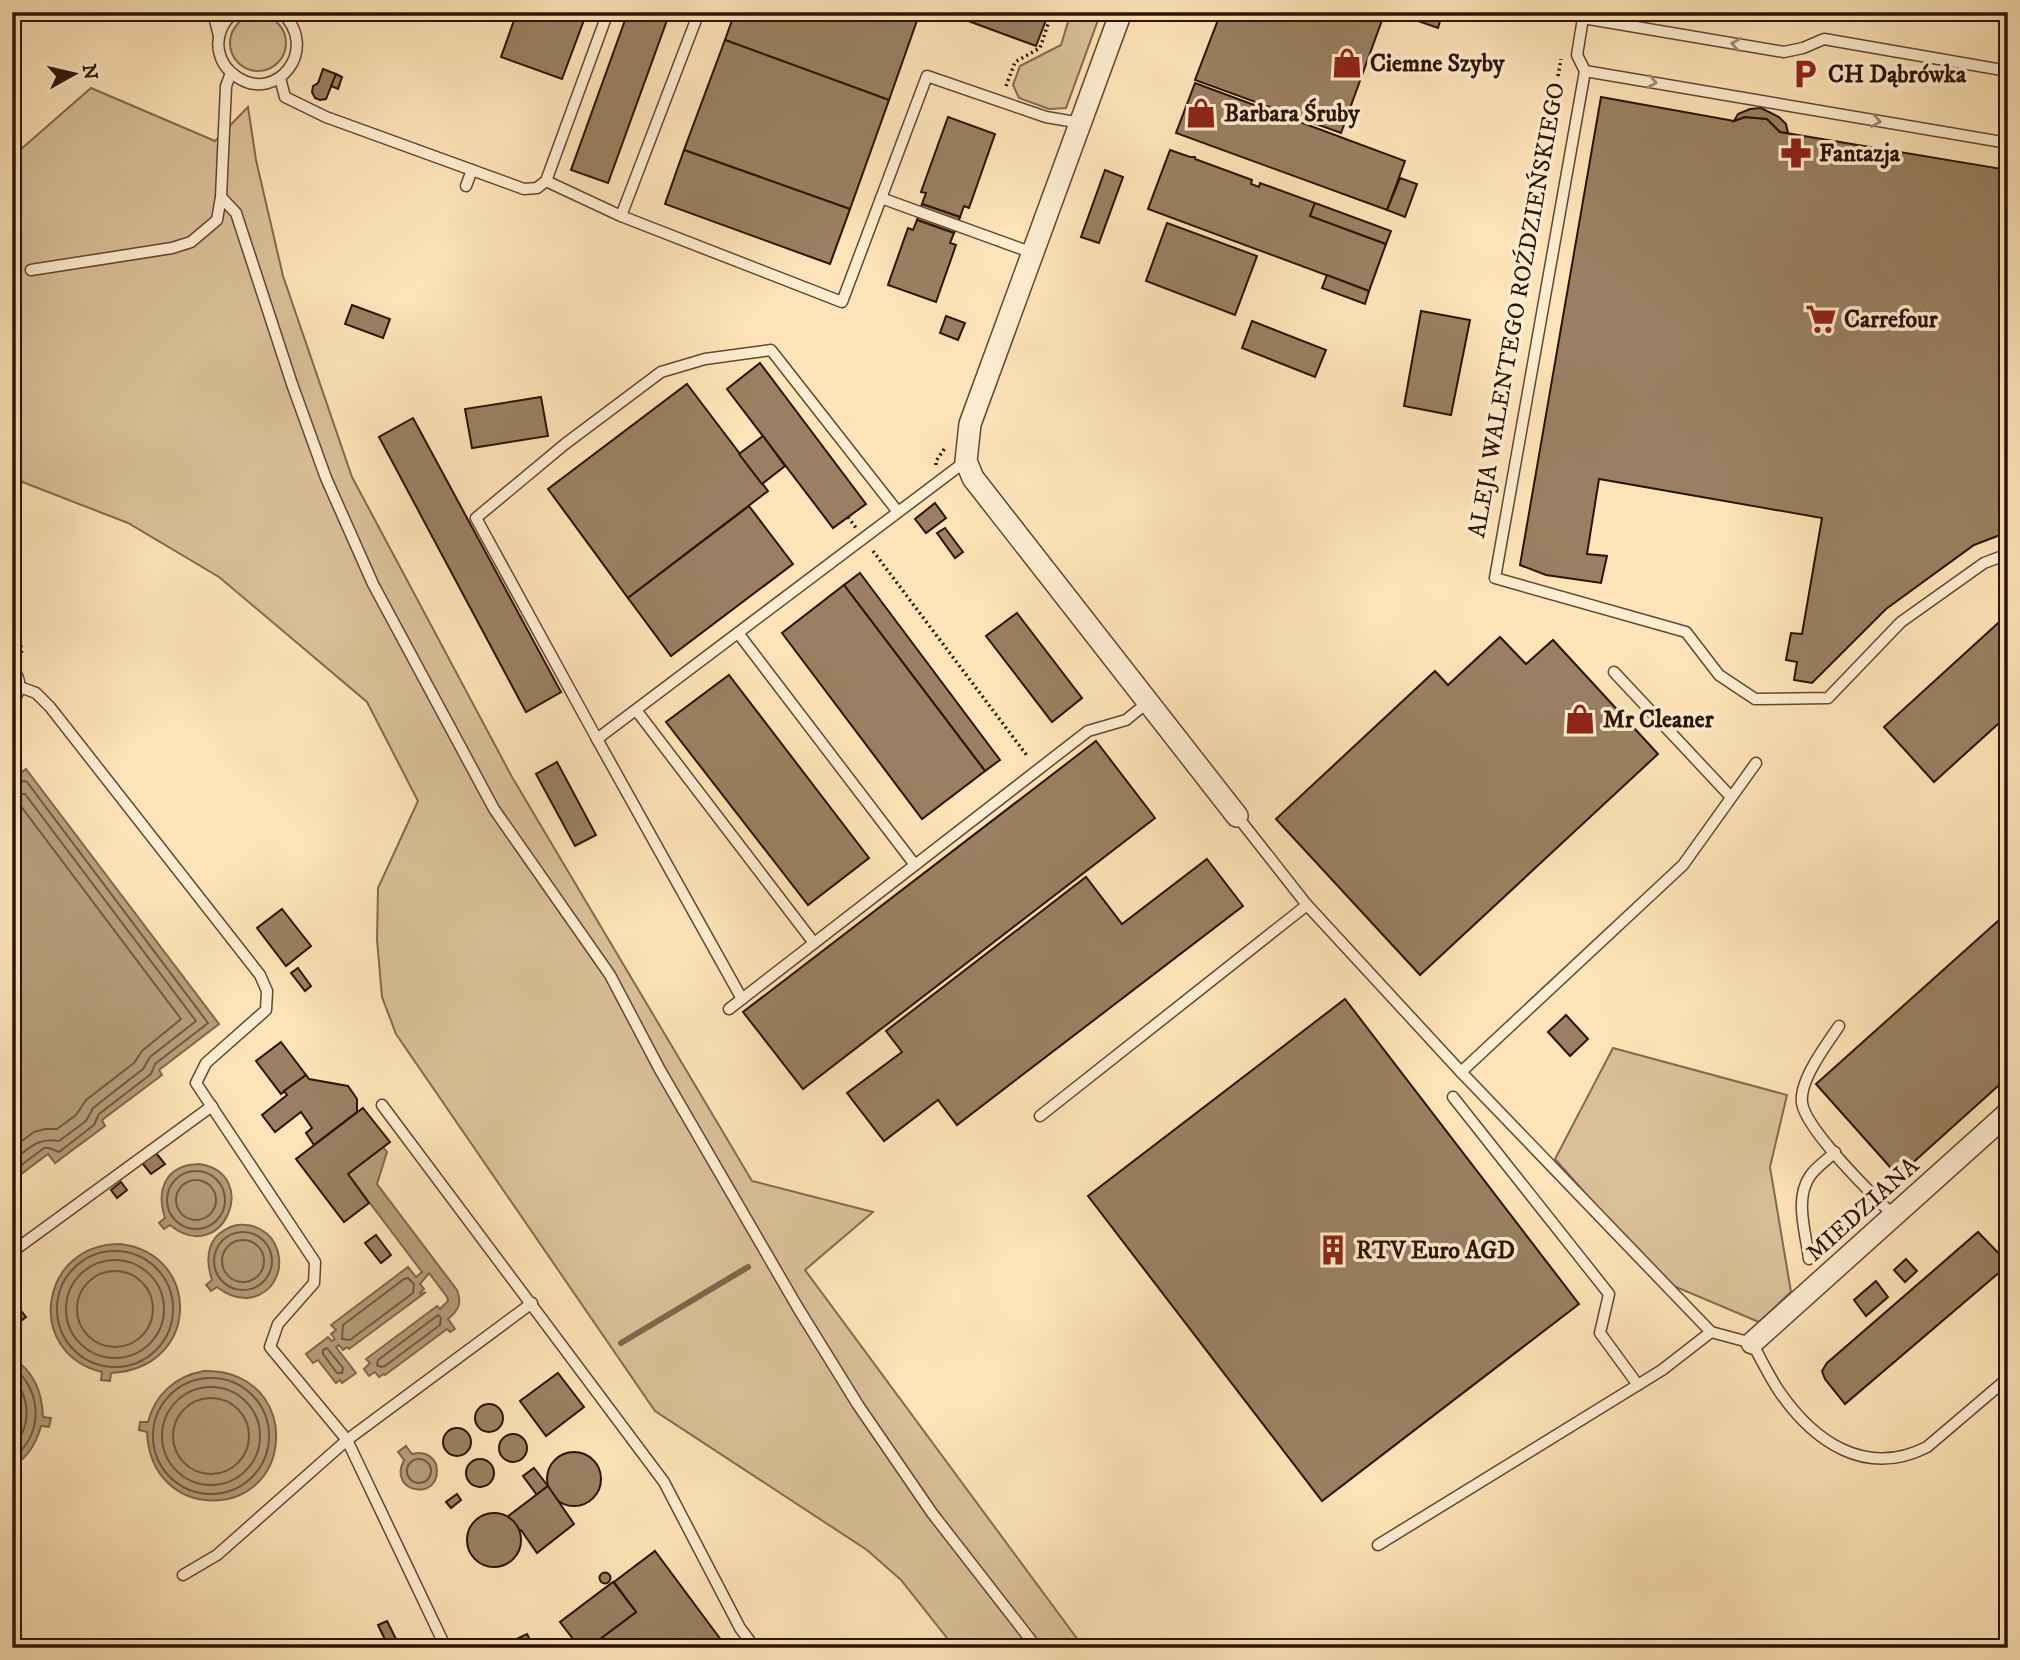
<svg xmlns="http://www.w3.org/2000/svg" width="2020" height="1660" viewBox="0 0 2020 1660" font-family="'IM FELL DW Pica',serif">
<rect width="100%" height="100%" fill="#fee4b8"/>
<filter id="stains"><feTurbulence type="fractalNoise" baseFrequency=".00286" numOctaves="4"/><feColorMatrix values="0 0 0 0 .2 0 0 0 0 .09 0 0 0 0 .02 0 0 0 .5 -.17"/></filter>
<radialGradient id="worn" r=".72"><stop offset=".6" stop-color="#630" stop-opacity="0"/><stop offset="1" stop-color="#630" stop-opacity=".3"/></radialGradient>
<g fill="#dac099" stroke="#846a4e" stroke-width="2">
<polygon points="1071,12 1101,12 1066,108 1049,109 1019,98 1013,85 1020,66 1061,45"/>
<circle cx="258" cy="43" r="28"/>
<polygon points="91,88 215,141 248,107 256,160 283,276 352,477 512,777 752,1181 873,1212 805,1270 1084,1648 955,1648 901,1580 867,1550 655,1411 396,1034 382,997 377,940 378,888 418,801 367,702 219,577 128,523 12,478 12,157"/>
<polygon points="1613,1048 1787,1095 1770,1167 1791,1292 1759,1322 1664,1282 1555,1159"/>
</g>
<g fill="#b79d7b" stroke="#80664b" stroke-width="2">
<polygon points="26,769 219,1024 159,1070 162,1075 102,1120 105,1126 55,1163 48,1154 12,1181 12,780"/>
<path d="M383,1147L387,1152L377,1184L457,1290C462,1303 459,1310 448,1319L455,1329L450,1332L447,1329L385,1375L384,1374L379,1377L375,1372L369,1376L364,1369L370,1363L366,1359L437,1306L440,1309L448,1301L447,1297L429,1273L420,1284L424,1289L420,1293L422,1294L426,1292L349,1349L347,1347L343,1350L339,1345L336,1347L356,1373L342,1383L340,1380L336,1383L318,1360L313,1363L306,1354L328,1337L332,1341L335,1339L331,1334L336,1330L331,1325L408,1267L416,1277L422,1272L348,1174Z"/>
<path d="M199,1164C262,1173 223,1268 170,1225L164,1229L159,1223L165,1218C156,1190 165,1165 199,1164Z"/>
<path d="M237,1225C287,1220 295,1291 248,1298C236,1299 226,1294 217,1287L211,1291L206,1285L212,1280C204,1255 208,1233 237,1225Z"/>
<path d="M120,1244C203,1254 200,1369 111,1373L110,1381L101,1380L102,1372C24,1353 39,1244 120,1244Z"/>
<path d="M12,1357C34,1372 42,1391 43,1417L51,1418L49,1427L41,1426C36,1444 28,1457 12,1467Z"/>
<path d="M204,1371C228,1370 251,1379 265,1399C273,1411 277,1425 276,1440C272,1520 151,1524 147,1432L139,1430L140,1422H148C155,1394 176,1376 204,1371Z"/>
<path d="M406,1446L412,1454C423,1451 431,1454 436,1464C445,1502 386,1495 404,1460L398,1452Z"/>
</g>
<g fill="none" stroke-linecap="round" stroke-linejoin="round">
<g stroke="#725840" stroke-width="2">
<polyline points="12,785 24,781 27,782 208,1023 155,1064 151,1074 99,1114 94,1125 59,1152 49,1148 44,1148 12,1172"/>
<path d="M12,794H25L196,1021L150,1057L143,1069L93,1108L86,1121L59,1141C37,1137 29,1149 12,1161"/>
<polyline points="12,804 20,805 181,1019 142,1051 134,1063 86,1100 76,1115 57,1129 45,1129 34,1132 12,1148"/>
<circle cx="196" cy="1200" r="29"/>
<circle cx="196" cy="1200" r="20"/>
<circle cx="243" cy="1261" r="29"/>
<circle cx="243" cy="1261" r="21"/>
<circle cx="115" cy="1309" r="58"/>
<circle cx="115" cy="1309" r="49"/>
<circle cx="115" cy="1309" r="38"/>
<polygon points="408,1278 414,1284 413,1293 350,1340 342,1339 343,1325 404,1279"/>
<polygon points="438,1315 441,1318 440,1325 385,1366 381,1367 377,1365 378,1360"/>
<polygon points="327,1348 343,1368 342,1373 337,1373 323,1354 323,1350"/>
<path d="M12,1366C43,1391 44,1434 12,1459"/>
<path d="M12,1377C31,1398 32,1426 12,1448"/>
<circle cx="211" cy="1436" r="58"/>
<circle cx="211" cy="1436" r="49"/>
<circle cx="211" cy="1436" r="38"/>
<circle cx="419" cy="1471" r="12"/>
</g>
<polyline stroke="#80664b" stroke-width="6" points="621,1343 748,1267"/>
</g>
<g fill="#9a8062" stroke="#2d1304" stroke-width="2">
<polygon points="517,12 587,12 562,79 501,57"/>
<polygon points="628,12 670,12 608,183 571,170"/>
<polygon points="735,12 920,12 889,100 725,40"/>
<polygon points="944,12 1049,12 1036,46"/>
<polygon points="1221,12 1385,12 1341,133 1195,80"/>
<polygon points="1418,12 1443,12 1438,28 1415,20"/>
<polygon points="725,40 889,100 850,209 684,150"/>
<polygon points="323,69 336,74 326,99 320,100 315,98 312,92 313,86 318,83"/>
<polygon points="336,74 342,77 338,89 331,86"/>
<polygon points="1195,83 1405,161 1387,210 1176,133"/>
<polygon points="1601,97 1734,121 1745,117 1767,119 1780,132 2008,170 2008,532 1974,545 1886,609 1812,683 1794,680 1797,662 1786,660 1791,633 1802,634 1822,518 1599,479 1587,554 1607,556 1601,583 1546,575 1520,565"/>
<polygon points="1761,108 1779,117 1786,124 1788,133 1780,132 1767,119 1745,117 1734,121 1738,114 1750,109"/>
<polygon points="948,117 995,134 969,208 964,206 960,217 922,204 926,193 921,192"/>
<polygon points="684,150 850,209 830,264 665,204"/>
<polygon points="1170,150 1190,157 1195,157 1195,159 1252,180 1251,184 1259,187 1260,183 1315,203 1310,216 1386,244 1369,291 1148,209"/>
<polygon points="1105,170 1123,177 1099,243 1081,237"/>
<polygon points="1400,178 1417,184 1405,217 1387,210"/>
<polygon points="1315,203 1391,231 1386,244 1310,216"/>
<polygon points="922,204 960,217 954,233 917,220"/>
<polygon points="917,220 954,233 950,243 956,245 936,302 888,285 908,228 913,230"/>
<polygon points="1167,223 1257,256 1235,315 1146,281"/>
<polygon points="1327,275 1369,291 1365,304 1322,288"/>
<polygon points="352,305 390,319 383,338 345,324"/>
<polygon points="1421,311 1470,320 1451,415 1404,406"/>
<polygon points="946,316 965,323 958,340 940,333"/>
<polygon points="1252,321 1326,350 1315,377 1242,348"/>
<polygon points="760,363 866,504 833,528 727,389"/>
<polygon points="687,384 768,491 628,598 548,489"/>
<polygon points="541,397 548,436 472,448 465,409"/>
<polygon points="413,418 561,692 526,712 379,437"/>
<polygon points="763,436 785,466 762,484 739,454"/>
<polygon points="935,503 946,518 926,533 915,519"/>
<polygon points="749,506 793,564 671,656 628,598"/>
<polygon points="945,528 963,552 955,558 937,533"/>
<polygon points="860,573 1000,760 985,771 844,585"/>
<polygon points="844,585 985,771 922,819 782,633"/>
<polygon points="1017,613 1082,698 1052,722 986,636"/>
<polygon points="2008,614 2008,715 1934,782 1884,727"/>
<polygon points="1500,637 1526,664 1553,640 1658,754 1420,975 1276,819 1435,671 1448,685"/>
<polygon points="729,675 869,858 808,905 666,722"/>
<polygon points="1096,741 1155,818 803,1089 743,1012"/>
<polygon points="557,762 596,835 575,846 536,774"/>
<polygon points="1207,859 1243,906 957,1125 938,1100 884,1141 847,1093 902,1052 886,1031 1086,877 1122,924"/>
<polygon points="282,909 311,946 286,966 257,928"/>
<polygon points="2008,912 2008,1077 1898,1176 1816,1084"/>
<polygon points="298,968 311,986 305,991 291,973"/>
<polygon points="1345,999 1579,1304 1322,1501 1088,1196"/>
<polygon points="1566,1015 1588,1039 1570,1056 1548,1032"/>
<polygon points="281,1042 306,1075 281,1094 256,1061"/>
<polygon points="306,1075 309,1079 348,1086 357,1099 357,1112 314,1145 306,1133 312,1128 301,1112 275,1132 262,1115 287,1095 284,1091"/>
<polygon points="363,1108 390,1142 348,1174 369,1203 344,1222 296,1159"/>
<polygon points="156,1153 165,1164 151,1174 142,1163"/>
<polygon points="121,1182 127,1190 117,1198 111,1190"/>
<polygon points="1978,1232 2008,1263 2008,1265 1845,1404 1825,1379 1822,1371 1827,1363"/>
<polygon points="376,1235 391,1255 381,1263 365,1243"/>
<polygon points="1906,1259 1917,1271 1905,1282 1894,1270"/>
<polygon points="1876,1281 1888,1297 1866,1316 1854,1300"/>
<polygon points="12,1299 26,1317 12,1328"/>
<polygon points="558,1373 584,1407 546,1436 520,1401"/>
<circle cx="489" cy="1418" r="14"/>
<circle cx="457" cy="1442" r="14"/>
<circle cx="513" cy="1448" r="14"/>
<circle cx="574" cy="1479" r="27"/>
<circle cx="480" cy="1473" r="14"/>
<polygon points="534,1468 548,1486 537,1495 523,1476"/>
<polygon points="548,1486 574,1524 537,1553 521,1530 519,1531 507,1517"/>
<polygon points="457,1494 461,1500 451,1508 446,1502"/>
<circle cx="494" cy="1540" r="27"/>
<polygon points="655,1551 727,1648 588,1648 636,1612 614,1582"/>
<circle cx="605" cy="1578" r="5.5"/>
<polygon points="613,1582 636,1612 588,1648 580,1648 560,1622"/>
<polygon points="387,1621 397,1641 388,1646 378,1625"/>
<polygon points="527,1634 534,1648 498,1648"/>
</g>
<g fill="none" stroke-linecap="round" stroke-linejoin="round">
<g stroke="#614731" stroke-width="13">
<g id="service">
<polyline points="213,12 219,36"/>
<path d="M235,12C223,21 216,36 219,51C221,62 228,71 237,77C277,104 321,48 281,12"/>
<polyline points="699,12 621,216 842,302 927,76 1046,117 1081,123"/>
<polyline points="1584,12 1577,55 1585,71 1495,578 1686,632 1719,675 1755,699 1828,698 1901,622 1984,563 2008,554"/>
<polyline points="1583,18 1784,52 1803,48 1824,39 2008,71"/>
<polyline points="1585,71 2008,143"/>
<polyline points="280,78 285,97 326,117 524,189 537,188 546,181 608,12"/>
<polyline points="546,181 621,216"/>
<polyline points="466,186 472,170"/>
<polyline points="221,197 226,86 231,73"/>
<polyline points="881,198 1033,253"/>
<polyline points="31,270 172,248 191,242 217,220 221,197 236,213 292,384 326,478 373,584 494,809 610,975 660,1070 798,1308 858,1405 932,1513 1037,1648"/>
<polyline points="898,512 771,350 705,359 661,372 565,444 476,518 597,739 966,461"/>
<polyline points="738,633 915,865"/>
<path d="M12,668C22,679 21,691 12,703"/>
<polyline points="1614,672 1731,797"/>
<polyline points="20,687 36,693 50,707 260,975 267,991 266,1010 206,1063 196,1083 315,1262 314,1283 278,1324 270,1347 347,1440 446,1648"/>
<polyline points="636,710 814,943"/>
<polyline points="597,739 742,999"/>
<path d="M1237,816L1307,905L1461,1072L1711,1332L1752,1343C1761,1359 1769,1376 1779,1391C1814,1442 1866,1478 1927,1447L2008,1378"/>
<polyline points="729,1009 1088,731 1126,720 1148,702"/>
<path d="M1839,1026C1827,1044 1799,1080 1802,1103C1806,1130 1872,1194 1894,1216"/>
<polyline points="1461,1072 1683,865 1756,763"/>
<polyline points="1453,1097 1609,1294 1600,1333 1638,1385"/>
<polyline points="382,1105 664,1482 740,1628 755,1648"/>
<polyline points="1040,1116 1307,905"/>
<polyline points="12,1252 212,1106"/>
<path d="M1809,1259C1806,1233 1794,1199 1810,1176C1816,1167 1827,1160 1835,1152"/>
<polyline points="1378,1545 1662,1370 1711,1332"/>
<polyline points="183,1575 217,1555 347,1440 532,1303"/>
</g>
</g>
<g stroke="#614731" stroke-width="24">
<g id="minor">
<polyline points="1121,12 970,424 966,461 973,478 1237,816"/>
<polyline points="1752,1343 2008,1113"/>
</g>
</g>
<g stroke="#2d1304" stroke-width="3.5" stroke-dasharray="2 3.5" stroke-linecap="butt">
<polyline points="1558,76 1561,59"/>
<polyline points="1006,86 1015,62 1040,48 1052,12"/>
<polyline points="936,465 936,461 945,448"/>
<polyline points="848,517 856,528"/>
<polyline points="873,551 1028,757"/>
<polyline points="12,580 22,655"/>
</g>
<use href="#service" stroke="#feedd1" stroke-width="10"/>
<use href="#minor" stroke="#feedd1" stroke-width="21"/>
</g>
<defs><path id="oneway-chevron" d="M-2-3.5L2.5 0L-2 3.5" fill="none" stroke-width="1.6" stroke-linecap="round" stroke-linejoin="round" transform="scale(1.75)"/></defs>
<g stroke="#a08b75">
<use href="#oneway-chevron" transform="translate(1736 44) rotate(-170)"/>
<use href="#oneway-chevron" transform="translate(1652 82) rotate(10)"/>
<use href="#oneway-chevron" transform="translate(1876 121) rotate(10)"/>
</g>
<defs>
<g id="shop-bare" transform="scale(2.415)"><path d="M-5-2.5h2.3a2.7 3.5 0 0 1 5.4 0H5L5.5 6h-11ZM-1.5-2.5h3a1.5 2.3 0 0 0-3 0Z" fill="#8f2418" stroke="#feedd1" stroke-width="2.5" paint-order="stroke"/></g>
<g id="parking-bare" transform="scale(2.415)"><path d="M-3.5-5.5H1a3.5 3.5 0 0 1 0 7H-1V5.5H-3.5ZM-1-3.4V-.6H.8a1.4 1.4 0 0 0 0-2.8Z" fill="#8f2418" stroke="#feedd1" stroke-width="2.5" paint-order="stroke"/></g>
<g id="pharmacy-bare" transform="scale(2.415)"><path d="M-2-6h4v4h4v4h-4v4h-4v-4h-4v-4h4Z" fill="#8f2418" stroke="#feedd1" stroke-width="2.5" paint-order="stroke"/></g>
<g id="supermarket-bare" transform="scale(2.415)"><path d="M-6-5.5h2.5l.6 2H6L4.5 2H-2.5L-4.4-4H-6ZM-1.5 3.2a1.3 1.3 0 1 0 .1 0ZM3 3.2a1.3 1.3 0 1 0 .1 0Z" fill="#8f2418" stroke="#feedd1" stroke-width="2.5" paint-order="stroke"/></g>
<g id="building-bare" transform="scale(2.415)"><path d="M-4-6H4V6H1V3H-1V6H-4ZM-2.5-4.3h1.7v1.8h-1.7ZM.8-4.3h1.7v1.8H.8ZM-2.5-1h1.7V.8h-1.7ZM.8-1h1.7V.8H.8Z" fill="#8f2418" stroke="#feedd1" stroke-width="2.5" paint-order="stroke"/></g>
</defs>
<g fill-rule="evenodd">
<use href="#shop-bare" x="1347" y="63"/>
<use href="#parking-bare" x="1805" y="74"/>
<use href="#shop-bare" x="1201" y="113"/>
<use href="#pharmacy-bare" x="1796" y="153"/>
<use href="#supermarket-bare" x="1821" y="319"/>
<use href="#shop-bare" x="1580" y="719"/>
<use href="#building-bare" x="1333" y="1250"/>
</g>
<g text-anchor="middle" stroke-width="7" stroke-linejoin="round" paint-order="stroke">
<g font-size="24" font-weight="bold" fill="#2d1304" stroke="#feedd1" text-anchor="start">
<text x="1370" y="71">Ciemne Szyby</text>
<text x="1828" y="82">CH Dąbrówka</text>
<text x="1224" y="121">Barbara Śruby</text>
<text x="1819" y="161">Fantazja</text>
<text x="1844" y="327">Carrefour</text>
<text x="1603" y="727">Mr Cleaner</text>
<text x="1356" y="1258">RTV Euro AGD</text>
</g>
<g font-size="24" fill="#2d1304" stroke="#feedd1">
<text transform="translate(1516 310) rotate(-80)" y="8">ALEJA WALENTEGO ROŹDZIEŃSKIEGO</text>
<text transform="translate(1862 1209) rotate(-42)" y="8">MIEDZIANA</text>
</g>
</g>
<rect width="2020" height="1660" fill="none" stroke="#fee4b8" stroke-width="42"/>
<rect x="14" y="14" width="1992" height="1632" fill="none" stroke="#2d1304" stroke-width="3.5"/>
<rect x="21" y="21" width="1978" height="1618" fill="none" stroke="#2d1304" stroke-width="2"/>
<g transform="translate(74 74) rotate(82)" stroke="#feedd1" stroke-width="5" paint-order="stroke">
<path d="M0-5L12 26L0 18L-12 26Z" fill="#2d1304"/>
<text y="-10" font-size="19" font-weight="bold" text-anchor="middle" fill="#2d1304">N</text>
</g>
<rect width="100%" height="100%" filter="url(#stains)"/>
<rect width="100%" height="100%" fill="url(#worn)"/>
</svg>
